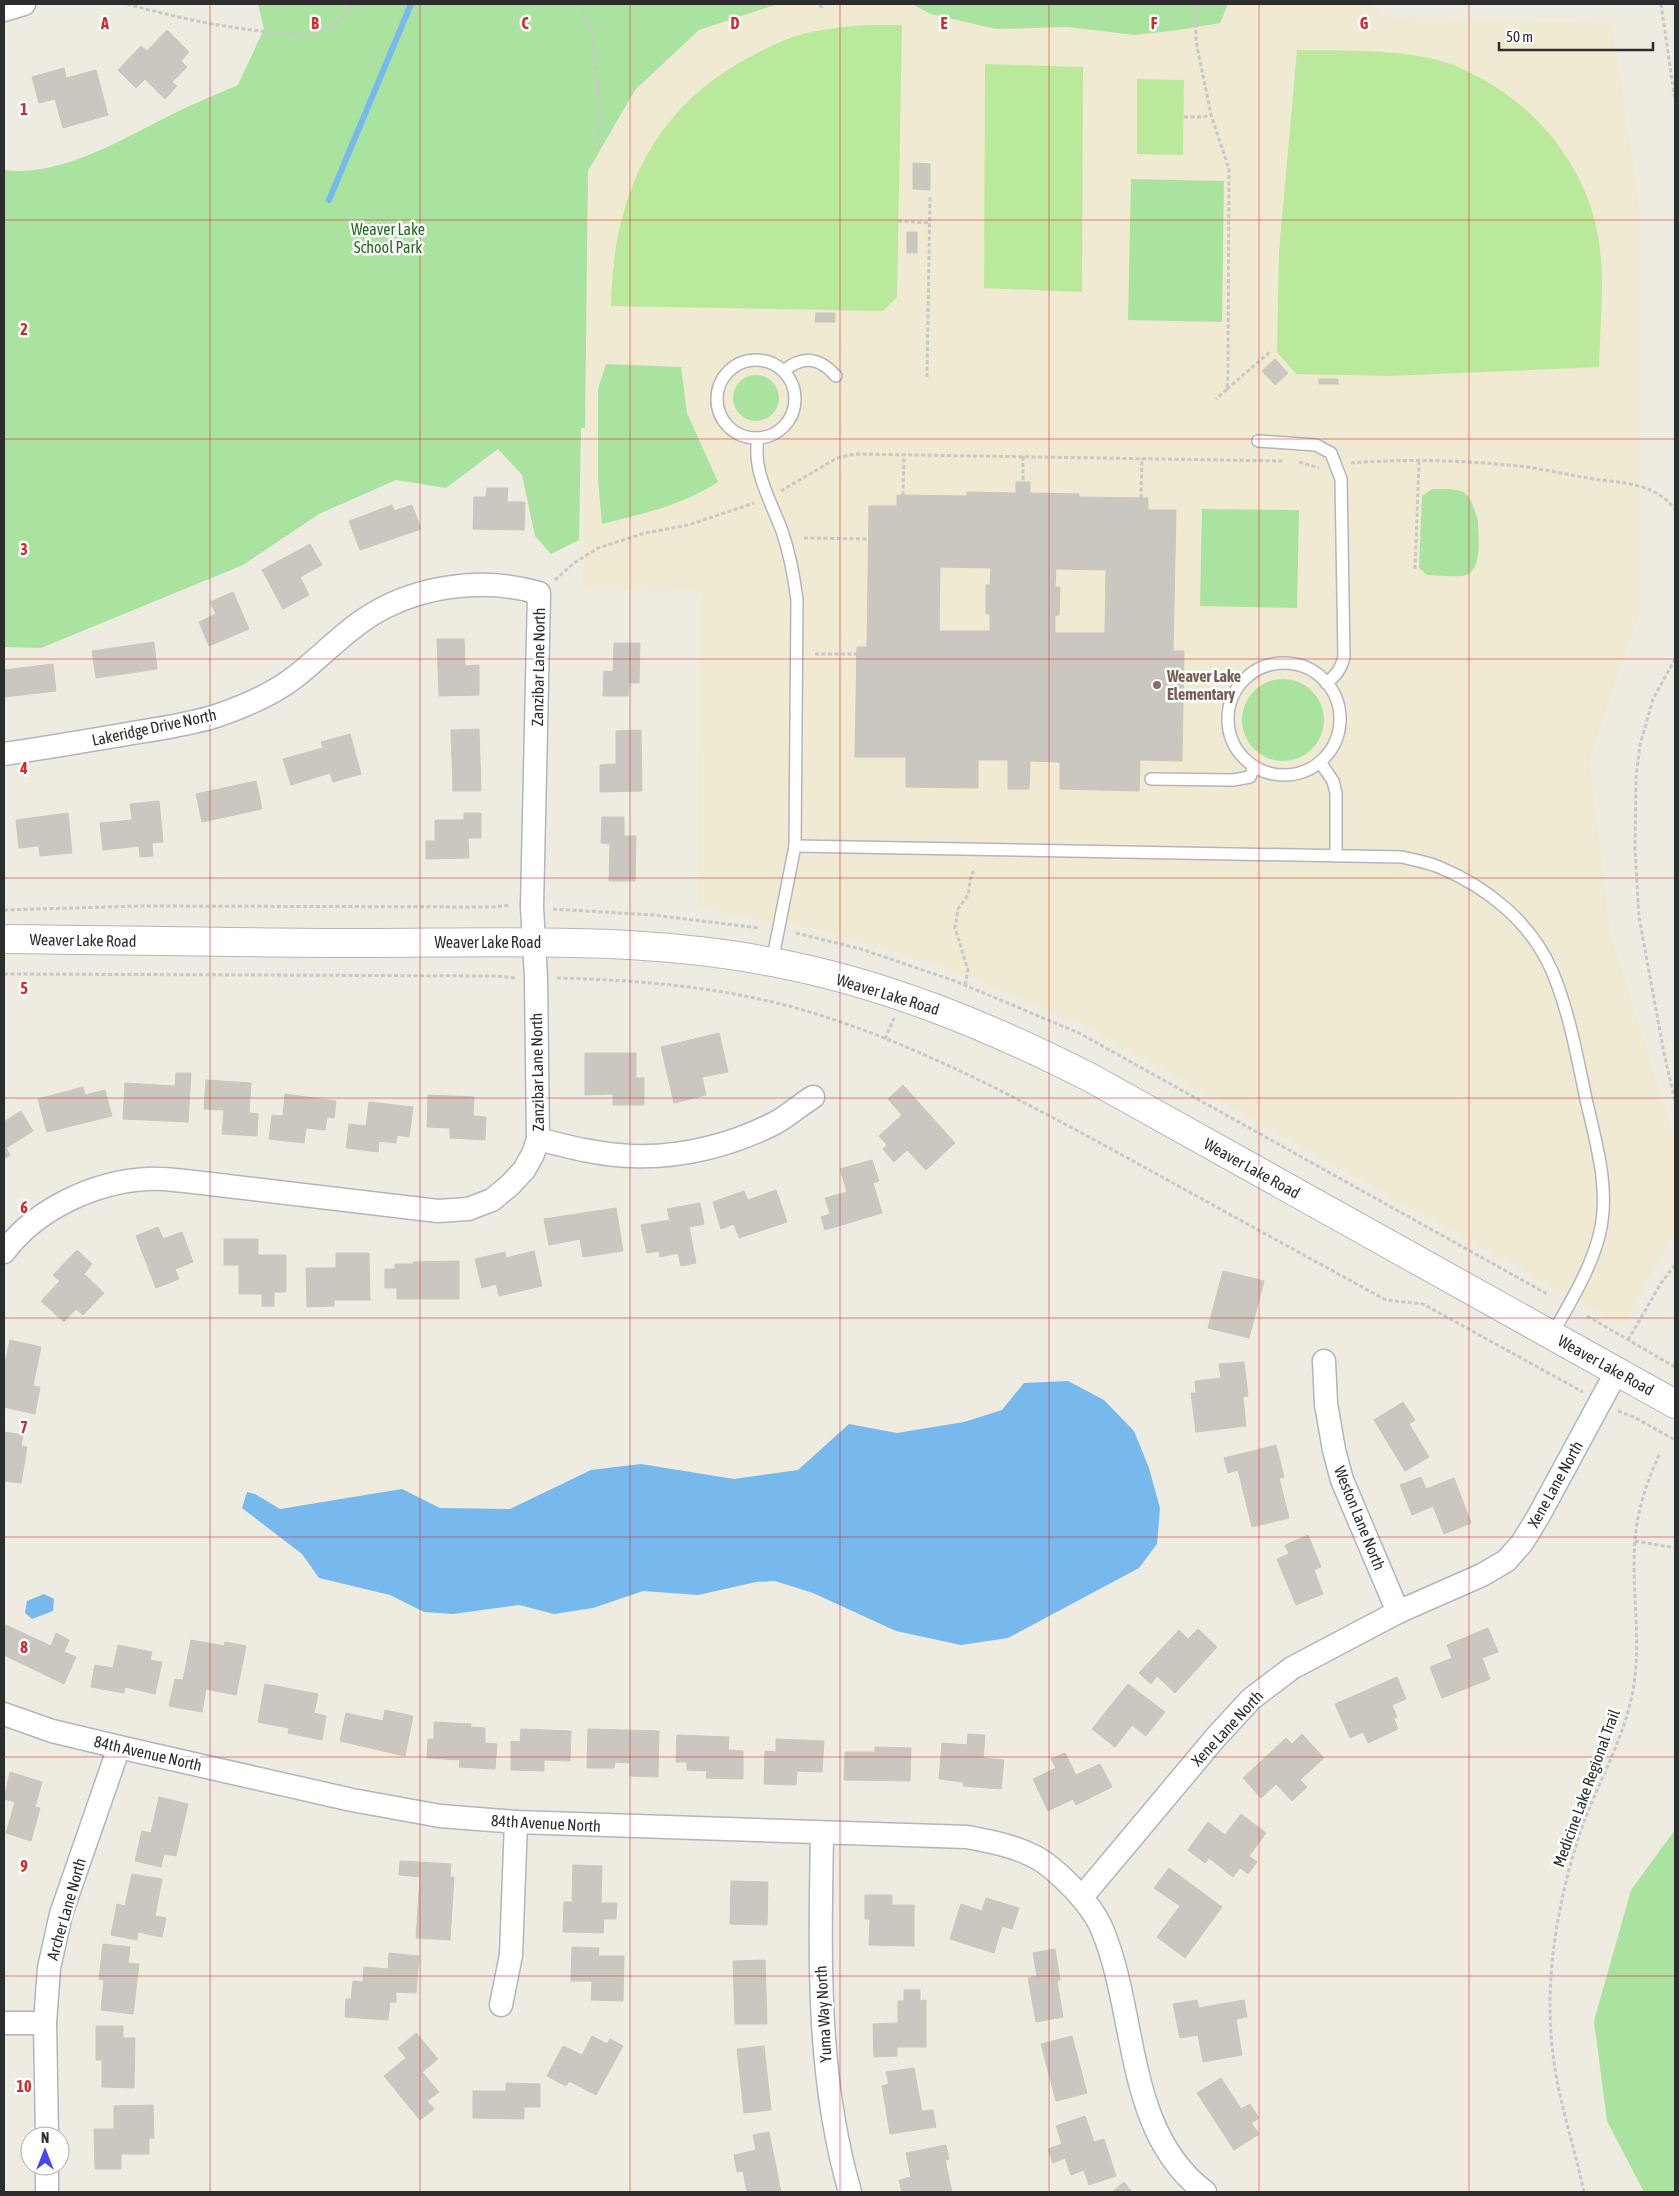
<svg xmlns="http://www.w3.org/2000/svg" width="1679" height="2196" viewBox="0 0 1679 2196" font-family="'Asap Condensed',sans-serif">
<rect width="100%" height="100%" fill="#eeebe1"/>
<polygon fill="#efead1" points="771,4 1190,4 1242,6 1243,4 1369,4 1385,17 1612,24 1640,213 1640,611 1589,759 1610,933 1675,1141 1675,1232 1622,1325 1083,1025 950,968 809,927 760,919 698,906 701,591 583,589 588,171 635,90 699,30"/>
<g fill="#aae39f">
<path d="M258,4H778L699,30L635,90L588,171L585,428H581L579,540L551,554L535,536L522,475L498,449L446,488L396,480L319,514L243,565L41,648L4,647V170C65,178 132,133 185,108C202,100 220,93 238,85L264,29Z"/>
<polygon points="912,4 1228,4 1220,23 1179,30 1135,35 1067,27 996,29 931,14"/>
<polygon points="1131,179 1224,181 1222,322 1128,320"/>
<path d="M606,364L681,367L687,413L718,482C683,505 642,514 602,524L598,480V389Z"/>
<circle cx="756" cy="398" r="23"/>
<path d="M1432,489C1465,489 1468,487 1478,521C1478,535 1483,570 1466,575C1457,578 1437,575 1427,575L1419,568L1422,496Z"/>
<polygon points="1202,509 1299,510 1297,608 1200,606"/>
<circle cx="1283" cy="720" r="41"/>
<polygon points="1675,1830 1675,2192 1644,2192 1607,2121 1594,2021 1631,1890"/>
</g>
<g fill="#bbe99b">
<path d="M866,25H902L897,297L883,311L611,306C613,200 650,111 746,59C768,47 792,35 817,31C833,28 849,26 866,25Z"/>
<path d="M1297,50C1348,51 1402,48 1451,64C1459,66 1467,72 1475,75C1539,108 1589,170 1599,242C1605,283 1600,326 1599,367L1390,376L1296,374L1277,352L1279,251Z"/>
<polygon points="985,64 1083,67 1082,292 984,288"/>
<polygon points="1137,79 1184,80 1183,155 1137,154"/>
</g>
<g fill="#77b9ec">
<polygon points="1068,1381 1104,1400 1134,1431 1149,1468 1160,1508 1157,1544 1139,1568 1008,1638 961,1645 896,1631 813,1593 775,1581 756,1582 698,1595 643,1591 593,1608 554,1614 519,1605 453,1614 424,1612 390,1595 319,1578 302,1554 242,1508 247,1492 255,1494 280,1509 402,1489 440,1508 510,1509 591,1470 641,1464 734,1479 798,1470 849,1424 897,1433 964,1422 1002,1410 1024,1383"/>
<polygon points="44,1594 54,1599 53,1611 32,1619 25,1613 27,1601"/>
</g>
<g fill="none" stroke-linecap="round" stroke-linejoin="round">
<polyline stroke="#77b9ec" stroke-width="6" points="329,200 411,4"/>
</g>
<g fill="#cac7c0" stroke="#cac7ba" fill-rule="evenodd">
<polygon points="167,30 189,52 181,61 187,67 172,82 177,86 165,99 145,79 136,88 118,70 141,46 147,51"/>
<polygon points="64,68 66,78 96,70 108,115 63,128 55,99 39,103 32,77"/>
<polygon points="913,163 930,164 930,190 913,189"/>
<rect x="907" y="232" width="10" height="21"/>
<polygon points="816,313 835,313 835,322 815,322"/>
<polygon points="1275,359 1288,373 1275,385 1262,371"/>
<rect x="1319" y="379" width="19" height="5"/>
<path d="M1016,482H1030V493L1079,494V497L1148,498V510H1176L1173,651H1184L1182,761L1140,760L1139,791L1060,789V762L1030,761L1029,789H1008V760H978V788L906,787V757H855L857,647H867L869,506H897V495L967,496V492L1016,493ZM940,567L991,568L990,585H986V614H990V631H939ZM1056,569L1106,570L1105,633H1055V615H1059L1060,587H1055Z"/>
<polygon points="487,488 508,488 507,502 525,502 524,530 473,529 474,497 486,497"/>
<polygon points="392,505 394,511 412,505 421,529 360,550 349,521"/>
<polygon points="310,544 322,565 300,577 309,595 283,609 262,570"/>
<polygon points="233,592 249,629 209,646 199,622 216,614 210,602"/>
<polygon points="437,639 464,639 465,666 479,665 479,695 439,696"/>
<polygon points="154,642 157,669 96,678 92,651"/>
<polygon points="614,643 640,643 639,683 629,683 628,696 603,696 604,671 613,672"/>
<polygon points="53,664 56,691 4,697 4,670"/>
<polygon points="479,729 481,791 453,791 451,730"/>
<polygon points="641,730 642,791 600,792 600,765 616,764 616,731"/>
<polygon points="350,734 361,774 333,782 330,773 291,785 283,759 323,748 321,742"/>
<polygon points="256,781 262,809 202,822 196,794"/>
<polygon points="159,801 163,842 152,843 153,856 140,857 139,846 103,850 100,823 132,820 130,804"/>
<polygon points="68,813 72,853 40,856 39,846 19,848 16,820"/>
<polygon points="464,813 481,813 481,838 468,838 469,858 426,859 426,841 435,841 435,820 464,820"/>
<polygon points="602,817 624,817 624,836 636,836 635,881 609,881 610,844 601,843"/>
<polygon points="719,1033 728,1072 702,1077 706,1095 674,1103 661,1047"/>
<polygon points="585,1053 636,1053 636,1078 644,1078 644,1105 613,1105 613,1094 585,1095"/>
<polygon points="176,1073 191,1073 188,1122 123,1119 125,1083 175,1086"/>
<polygon points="206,1080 251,1083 249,1113 258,1114 257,1136 222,1134 224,1110 204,1109"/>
<polygon points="903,1085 955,1143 926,1170 907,1150 894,1162 883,1149 887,1145 879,1136 902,1115 888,1099"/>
<polygon points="83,1087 85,1095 105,1090 112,1116 47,1132 38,1099"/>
<polygon points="285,1094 336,1101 334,1118 327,1117 325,1130 306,1128 304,1143 269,1139 272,1115 283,1116"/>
<polygon points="428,1095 474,1097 473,1116 486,1117 485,1140 450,1138 450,1128 427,1127"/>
<polygon points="369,1102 413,1107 409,1137 397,1135 396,1143 379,1141 378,1152 346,1148 349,1124 366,1126"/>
<polygon points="21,1111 33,1131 6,1148 10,1155 4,1159 4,1122"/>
<polygon points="872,1160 879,1181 873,1183 882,1213 825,1230 821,1217 830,1214 825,1198 847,1192 840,1169"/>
<polygon points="776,1190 787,1222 739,1238 734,1224 721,1229 713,1202 744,1191 748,1200"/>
<polygon points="700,1203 704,1224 689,1227 696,1263 681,1266 678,1253 660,1257 659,1251 647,1253 641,1225 670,1220 667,1209"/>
<polygon points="616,1208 623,1251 583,1257 580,1239 549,1245 544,1219"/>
<polygon points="158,1227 163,1239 182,1232 193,1262 175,1269 179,1279 156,1288 136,1236"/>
<polygon points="224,1239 258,1239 258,1255 286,1255 286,1292 274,1292 274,1306 262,1306 262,1294 239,1294 239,1265 224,1265"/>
<polygon points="77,1250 92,1264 84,1274 104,1293 83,1315 76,1309 64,1322 41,1301 60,1281 53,1275"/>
<polygon points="534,1251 542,1286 499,1296 496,1284 482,1288 475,1259 505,1252 506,1258"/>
<polygon points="336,1253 369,1253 370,1300 334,1300 334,1306 307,1307 306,1268 336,1268"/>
<polygon points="459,1261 459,1299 397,1299 397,1288 385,1288 385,1269 395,1269 395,1264 413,1264 413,1262"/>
<polygon points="1223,1271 1264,1281 1249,1338 1208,1328"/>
<polygon points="10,1340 41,1347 33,1386 40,1387 35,1414 4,1407 4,1368"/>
<polygon points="1244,1362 1248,1396 1243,1397 1246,1426 1196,1432 1191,1393 1196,1393 1195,1381 1221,1378 1219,1364"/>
<polygon points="1403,1402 1415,1420 1409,1424 1429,1457 1405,1471 1374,1420"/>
<polygon points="4,1432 23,1435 21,1446 27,1447 21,1483 4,1481"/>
<polygon points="1276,1445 1284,1477 1279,1478 1289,1518 1252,1527 1238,1470 1228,1473 1224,1458"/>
<polygon points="1421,1477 1426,1489 1454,1478 1471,1523 1444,1534 1433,1506 1412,1515 1400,1485"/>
<polygon points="1308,1535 1321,1567 1314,1570 1323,1594 1296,1605 1277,1559 1289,1554 1285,1545"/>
<polygon points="6,1625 51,1646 56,1633 69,1640 64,1652 76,1657 64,1684 4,1655 4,1630"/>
<polygon points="1488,1628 1498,1652 1482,1658 1490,1679 1442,1698 1430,1667 1452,1658 1447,1645"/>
<polygon points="1198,1629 1217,1647 1175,1693 1157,1676 1151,1684 1139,1673 1179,1630 1188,1639"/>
<polygon points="191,1640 224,1646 225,1642 246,1646 236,1695 206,1689 202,1712 169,1706 175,1679 183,1680"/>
<polygon points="118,1645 152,1652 150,1660 162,1662 155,1694 125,1687 124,1693 91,1687 95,1665 113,1668"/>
<polygon points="1397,1677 1406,1699 1392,1705 1397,1717 1394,1719 1398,1729 1368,1743 1363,1732 1350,1738 1335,1704"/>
<polygon points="265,1684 318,1694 314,1713 326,1716 322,1740 288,1733 289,1728 258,1722"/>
<polygon points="1128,1684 1165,1712 1146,1736 1132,1725 1115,1747 1092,1729"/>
<polygon points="385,1710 413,1716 405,1756 340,1741 346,1713 383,1721"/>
<polygon points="434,1722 471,1724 470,1727 485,1728 485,1743 497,1744 495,1769 459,1767 460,1760 427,1758 428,1739 434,1739"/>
<polygon points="521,1729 571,1731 570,1761 544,1760 544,1771 511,1770 511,1741 520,1742"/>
<polygon points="588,1729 659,1731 658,1777 630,1776 630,1763 615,1762 614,1768 587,1768"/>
<polygon points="968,1734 985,1735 983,1758 1004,1760 1001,1789 963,1786 963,1782 939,1779 942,1743 967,1745"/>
<polygon points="1302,1734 1324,1758 1300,1780 1307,1787 1292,1801 1276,1784 1261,1798 1243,1778 1286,1738 1292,1744"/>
<polygon points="677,1735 729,1737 728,1750 743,1751 743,1779 706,1778 707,1771 687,1770 687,1762 676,1762"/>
<polygon points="776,1739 824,1741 822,1772 797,1771 796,1785 764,1784 765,1751 776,1752"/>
<polygon points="875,1747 911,1748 910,1781 844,1780 845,1752 875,1752"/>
<polygon points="1065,1753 1076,1775 1100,1764 1112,1787 1076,1805 1073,1799 1048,1811 1033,1779 1056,1768 1051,1759"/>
<polygon points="10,1772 42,1782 35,1807 40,1808 31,1841 6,1833 15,1802 4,1799"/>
<polygon points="159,1797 188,1804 176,1856 164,1854 161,1867 135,1861 142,1831 151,1833"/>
<polygon points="1241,1814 1266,1833 1249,1856 1257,1862 1248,1874 1240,1868 1233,1877 1209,1858 1205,1863 1188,1850 1208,1822 1225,1835"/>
<polygon points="400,1861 451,1864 450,1877 454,1877 450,1940 416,1938 420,1877 399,1875"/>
<polygon points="573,1865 602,1866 601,1903 617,1903 616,1919 604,1919 603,1933 563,1932 564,1902 572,1902"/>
<polygon points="1169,1868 1222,1907 1185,1958 1157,1937 1180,1906 1154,1888"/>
<polygon points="132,1874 162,1879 155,1916 166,1918 162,1937 138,1932 137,1940 111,1935 117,1904 125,1906"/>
<polygon points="731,1881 768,1882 767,1925 730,1924"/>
<polygon points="865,1895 892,1895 892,1905 914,1905 914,1946 869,1945 870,1919 865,1919"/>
<polygon points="986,1898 1019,1908 1012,1929 1002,1926 994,1953 950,1939 961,1904 982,1911"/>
<polygon points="103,1944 130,1947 128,1963 139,1964 133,2014 101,2010 104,1980 99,1979"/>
<polygon points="572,1947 599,1948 598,1956 624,1956 623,2001 591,2000 592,1981 571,1981"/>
<polygon points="1055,1949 1060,1980 1057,1981 1063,2017 1036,2022 1028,1978 1037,1976 1033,1953"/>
<polygon points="389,1953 419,1956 416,1993 396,1992 396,2002 390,2002 388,2020 345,2017 346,1999 351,1999 353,1981 363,1982 364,1967 388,1969"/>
<polygon points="765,1960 767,2024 735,2024 733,1961"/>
<polygon points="904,1990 920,1990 920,2001 926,2000 926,2047 897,2047 897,2056 874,2057 873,2024 898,2023 898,2001 904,2001"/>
<polygon points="1197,2000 1199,2008 1244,2000 1247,2017 1236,2019 1242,2055 1203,2062 1198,2035 1180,2038 1173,2004"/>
<polygon points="96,2026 123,2026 123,2038 135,2038 134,2088 102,2087 102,2060 96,2060"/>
<polygon points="416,2033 438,2059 422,2072 439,2092 427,2101 434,2109 420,2120 384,2076 406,2058 398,2048"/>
<polygon points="592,2036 607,2044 610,2039 623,2046 596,2095 569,2081 566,2086 547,2076 563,2046 582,2055"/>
<polygon points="1072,2036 1087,2093 1056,2101 1041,2044"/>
<polygon points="764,2046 771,2110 744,2113 737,2049"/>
<polygon points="914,2068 922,2111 933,2110 936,2127 890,2134 882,2086 889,2084 886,2072"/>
<polygon points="1221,2078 1241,2109 1250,2104 1259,2118 1251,2123 1259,2134 1234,2150 1197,2093"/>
<polygon points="506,2083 540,2084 540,2107 524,2107 524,2119 473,2118 473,2091 506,2091"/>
<polygon points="153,2105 154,2138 149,2138 149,2154 121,2154 121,2169 95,2169 94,2129 114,2129 114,2106"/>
<polygon points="1085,2116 1094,2142 1104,2139 1116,2176 1089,2185 1084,2170 1071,2175 1065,2158 1053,2163 1048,2149 1062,2144 1056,2126"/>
<polygon points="769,2132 781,2192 747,2192 743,2171 737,2172 734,2155 756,2150 753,2135"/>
<polygon points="946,2145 949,2159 945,2160 952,2192 902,2192 899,2180 911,2177 906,2153"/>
<polygon points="1124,2182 1132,2192 1112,2192"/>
</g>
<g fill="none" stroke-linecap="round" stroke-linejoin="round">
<g stroke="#b4b4c0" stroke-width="14">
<g id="lane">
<circle cx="756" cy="399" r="39"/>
<path d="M783,371C804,355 819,357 836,376"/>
<path d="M758,438C752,471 771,501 782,531C790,554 794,576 797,600L795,846L772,962"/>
<path d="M1258,441L1316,445L1331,453L1341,479L1344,657C1341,669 1336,676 1326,683"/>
<circle cx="1284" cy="719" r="56"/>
<polyline points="1320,762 1333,781 1336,793 1336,856"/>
<polyline points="1151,779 1233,780 1250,777 1254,767"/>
<path d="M795,846L1402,857C1414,860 1427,862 1439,867C1487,887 1531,922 1552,971C1569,1011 1577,1056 1586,1099C1596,1143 1611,1191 1599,1236C1590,1271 1569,1304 1552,1335"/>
</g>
</g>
<g stroke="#b4b4c0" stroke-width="25">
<g id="street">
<polyline points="4,10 24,4"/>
<path d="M4,754C45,748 86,741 127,734C157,729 188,725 216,716C243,707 273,694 295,677C317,660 338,638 362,621C412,586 481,576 539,593L532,907L536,978L538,1139L533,1154L524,1170L510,1185L492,1200L468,1209L438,1211L185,1181C173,1180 159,1178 147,1179C94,1182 36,1209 4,1252"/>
<path d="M538,1139C569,1147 600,1155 632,1156C681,1158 732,1145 775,1123C788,1116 800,1105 813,1097"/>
<polyline points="1324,1361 1326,1404 1334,1450 1342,1480 1398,1612"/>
<path d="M4,1714L52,1731L119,1747L352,1800L440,1816L516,1822L967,1837C988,1841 1010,1845 1029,1854C1044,1860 1057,1872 1068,1883C1081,1896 1095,1912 1102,1929C1138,2014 1124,2131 1205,2192"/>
<path d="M822,1833C820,1955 816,2074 850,2192"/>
<polyline points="1082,1897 1216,1737 1251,1699 1292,1668 1398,1612 1482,1575 1506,1561 1522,1543 1538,1517 1617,1371"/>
<polyline points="501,2005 511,1955 516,1822"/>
<polyline points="4,2023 45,2023"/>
<polyline points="47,2136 45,2023 49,1968 61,1914 119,1747"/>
<polyline points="47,2166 47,2192"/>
</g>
</g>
<g stroke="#b4b4c0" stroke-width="30">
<path id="secondary" d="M4,939C123,940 242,943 361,943C498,943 636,936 772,962C884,983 989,1026 1091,1078L1675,1404"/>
</g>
<g stroke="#c8c8c8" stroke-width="3" stroke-dasharray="4 2.5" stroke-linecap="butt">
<path d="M127,4C175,17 223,28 272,32C285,33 298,36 310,34C327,32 343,17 352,4"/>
<polyline points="579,4 591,27 597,74 599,149"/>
<polyline points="821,4 821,9"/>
<polyline points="1195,4 1196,41 1211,115 1229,169 1228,376 1227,389 1216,399"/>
<polyline points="1661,4 1675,101"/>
<polyline points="1184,117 1203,117 1211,115"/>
<polyline points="898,221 931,223"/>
<polyline points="927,377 930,195"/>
<polyline points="1227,389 1271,351"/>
<polyline points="1299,462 1319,468"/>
<path d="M1351,463C1402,459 1456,460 1507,465C1536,467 1564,474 1593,479C1622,483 1657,483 1675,510"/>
<polyline points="781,491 837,458 855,454 1283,461"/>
<polyline points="1023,493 1023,456"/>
<polyline points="903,495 904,454"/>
<polyline points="1141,498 1142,458"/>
<polyline points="804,538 869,539"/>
<polyline points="1415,569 1419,462"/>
<polyline points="555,580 574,563 598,548 645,533 688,525 754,503"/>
<polyline points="815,654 857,654"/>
<polyline points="1675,659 1653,699 1640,745 1636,777 1635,850 1639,917 1664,1053 1675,1101"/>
<polyline points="553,909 653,915 759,928"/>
<polyline points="4,910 140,906 494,907 510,905"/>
<polyline points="796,933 861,949 955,981 1079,1033 1549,1295"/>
<polyline points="4,974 496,976 516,978"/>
<path d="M557,978C640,980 723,987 803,1010C916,1043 1021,1100 1124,1156C1211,1204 1298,1252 1386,1300L1423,1304L1583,1392"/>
<polyline points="965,985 968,970 955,928 958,909 968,895 971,875 975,870"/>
<polyline points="885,1039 894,1018"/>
<polyline points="1587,1316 1675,1367"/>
<polyline points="1628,1340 1661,1283 1675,1265"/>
<polyline points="1618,1411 1634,1417 1675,1440"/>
<polyline points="1635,1541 1675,1548"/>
<path d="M1584,2192C1575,2149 1560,2106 1554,2062C1543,1987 1556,1908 1579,1836C1595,1787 1624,1741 1633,1690C1642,1638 1631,1592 1635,1541C1637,1510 1647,1481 1660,1453"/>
</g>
<use href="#lane" stroke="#fff" stroke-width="11"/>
<use href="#street" stroke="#fff" stroke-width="22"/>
<use href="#secondary" stroke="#fff" stroke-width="28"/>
</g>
<path fill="none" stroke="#d62828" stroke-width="1" stroke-opacity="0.55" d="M210,4V2192M420,4V2192M630,4V2192M840,4V2192M1049,4V2192M1259,4V2192M1469,4V2192M4,220H1675M4,439H1675M4,659H1675M4,878H1675M4,1098H1675M4,1318H1675M4,1537H1675M4,1757H1675M4,1976H1675"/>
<circle fill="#8d6e63" stroke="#fff" stroke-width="2" cx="1157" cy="685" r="5"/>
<g text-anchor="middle" stroke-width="5" stroke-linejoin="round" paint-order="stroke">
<g font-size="16" fill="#206b1d" stroke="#fff">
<text x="388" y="235">Weaver Lake<tspan x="388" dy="18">School Park</tspan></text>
</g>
<g font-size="16" fill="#2d2d2d" stroke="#fff">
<text transform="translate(538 667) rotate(-89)" y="6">Zanzibar Lane North</text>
<text transform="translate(154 727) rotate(-12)" y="6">Lakeridge Drive North</text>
<text transform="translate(83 940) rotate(1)" y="6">Weaver Lake Road</text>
<text x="488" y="948">Weaver Lake Road</text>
<text transform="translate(888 994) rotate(17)" y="6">Weaver Lake Road</text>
<text transform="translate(537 1072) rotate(-91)" y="6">Zanzibar Lane North</text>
<text transform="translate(1252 1168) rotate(29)" y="6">Weaver Lake Road</text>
<text transform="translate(1606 1365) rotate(29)" y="6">Weaver Lake Road</text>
<text transform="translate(1555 1484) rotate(-61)" y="6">Xene Lane North</text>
<text transform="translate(1360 1518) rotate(68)" y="6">Weston Lane North</text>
<text transform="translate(1227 1728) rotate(-47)" y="6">Xene Lane North</text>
<text transform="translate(148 1753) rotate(13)" y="6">84th Avenue North</text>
<text transform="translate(1586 1788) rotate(-70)" y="6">Medicine Lake Regional Trail</text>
<text transform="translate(546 1823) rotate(3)" y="6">84th Avenue North</text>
<text transform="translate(66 1909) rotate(-74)" y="6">Archer Lane North</text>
<text transform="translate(823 2014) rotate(-93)" y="6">Yuma Way North</text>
</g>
<g font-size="16" font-weight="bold" fill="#785e54" stroke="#fff" text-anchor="start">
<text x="1167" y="682">Weaver Lake<tspan x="1167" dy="18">Elementary</tspan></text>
</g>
</g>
<g font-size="16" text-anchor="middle" font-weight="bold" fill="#d62828" stroke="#fff" stroke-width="5" stroke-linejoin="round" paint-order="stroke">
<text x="105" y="29">A</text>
<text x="315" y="29">B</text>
<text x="525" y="29">C</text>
<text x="735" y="29">D</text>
<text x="944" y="29">E</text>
<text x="1154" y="29">F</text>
<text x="1364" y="29">G</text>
<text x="24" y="115">1</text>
<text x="24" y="335">2</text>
<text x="24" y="555">3</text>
<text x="24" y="774">4</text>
<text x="24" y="994">5</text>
<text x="24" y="1213">6</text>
<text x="24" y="1433">7</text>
<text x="24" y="1653">8</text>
<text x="24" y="1872">9</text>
<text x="24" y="2092">10</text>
</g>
<rect width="1679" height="2196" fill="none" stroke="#2d2d2d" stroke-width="10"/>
<g transform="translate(45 2151)"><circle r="24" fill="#ffffff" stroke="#ababab"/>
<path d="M0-4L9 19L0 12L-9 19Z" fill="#4648f6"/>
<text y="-8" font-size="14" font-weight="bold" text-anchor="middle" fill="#2d2d2d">N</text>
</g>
<path d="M1499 42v8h154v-8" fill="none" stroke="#2d2d2d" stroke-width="2.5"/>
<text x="1506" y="42" font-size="15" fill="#2d2d2d" stroke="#ffffff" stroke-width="4" paint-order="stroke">50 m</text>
</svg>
